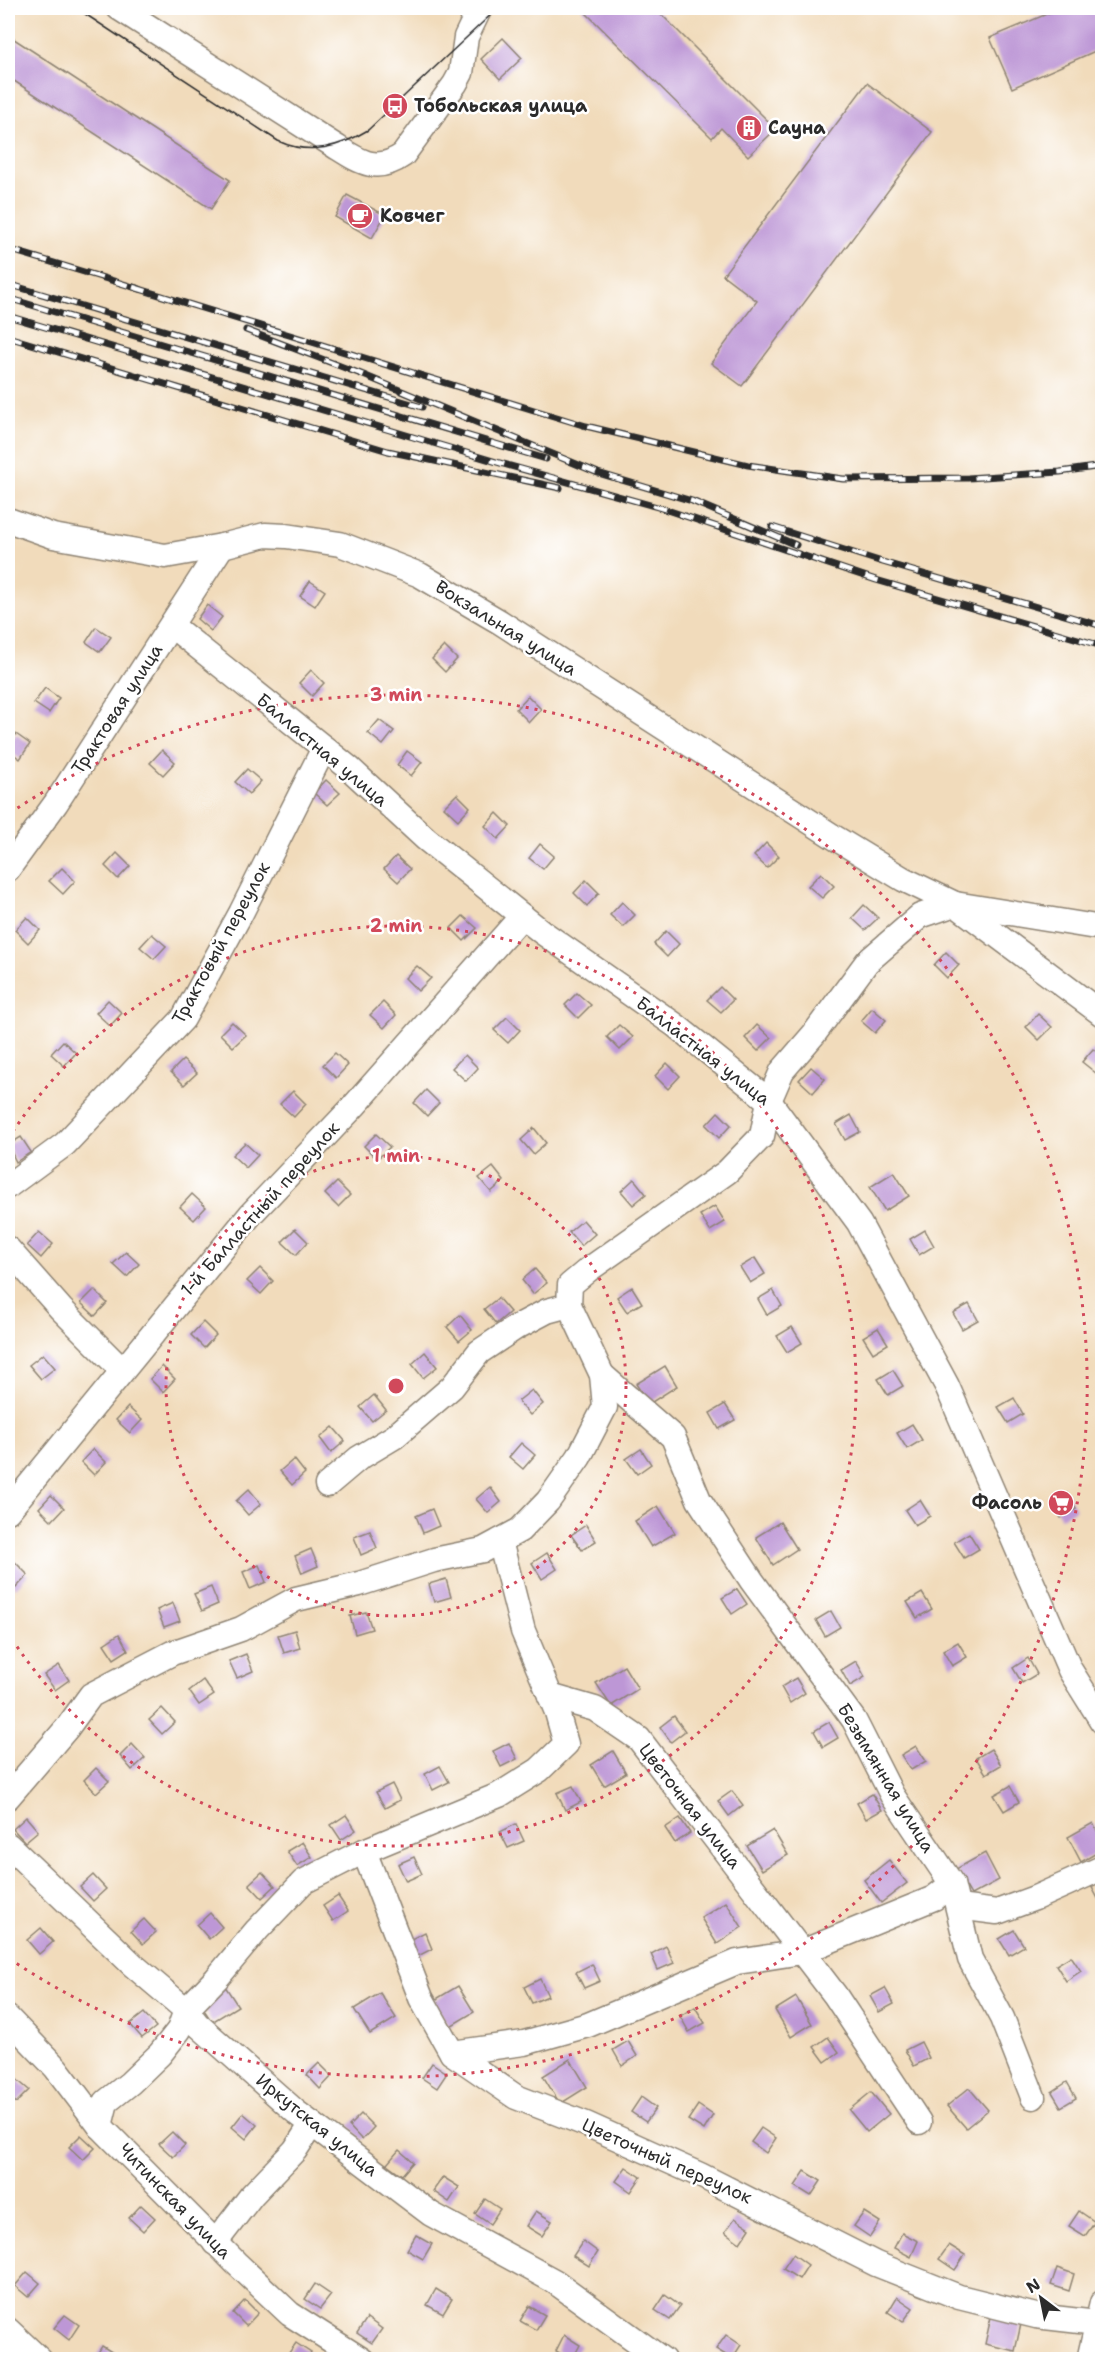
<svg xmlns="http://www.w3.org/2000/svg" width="1110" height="2367" viewBox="0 0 1110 2367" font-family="'Shantell Sans',sans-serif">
<rect width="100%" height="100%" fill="#fff"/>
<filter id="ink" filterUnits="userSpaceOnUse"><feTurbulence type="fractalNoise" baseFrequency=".0167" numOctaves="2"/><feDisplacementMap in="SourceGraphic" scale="12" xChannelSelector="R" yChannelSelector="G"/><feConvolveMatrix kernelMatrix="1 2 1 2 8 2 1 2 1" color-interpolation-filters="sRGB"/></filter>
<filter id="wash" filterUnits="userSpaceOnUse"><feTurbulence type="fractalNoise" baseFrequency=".008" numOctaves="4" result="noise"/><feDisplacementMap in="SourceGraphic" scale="24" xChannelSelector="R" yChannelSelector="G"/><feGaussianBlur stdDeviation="1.35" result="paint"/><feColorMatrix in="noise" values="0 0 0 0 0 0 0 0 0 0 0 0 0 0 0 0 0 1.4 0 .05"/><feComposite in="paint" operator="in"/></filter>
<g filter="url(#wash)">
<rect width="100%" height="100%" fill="#f1dbbb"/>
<g id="blocks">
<g fill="#bd97d6">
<polygon points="581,8 655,8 776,129 748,156 721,128 712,138"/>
<polygon points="1061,8 1102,8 1102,48 1012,88 990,38"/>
<polygon points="8,35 230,180 211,209 8,77"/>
<polygon points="503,38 522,58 500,79 481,59"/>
<polygon points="867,83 932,132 742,386 711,363 757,301 723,275"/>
<polygon points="347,195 385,215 372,238 335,217"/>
<polygon points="310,581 325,591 315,606 300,596"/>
<polygon points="207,605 222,617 211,631 197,619"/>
<polygon points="96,627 111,637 100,652 86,642"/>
<polygon points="444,646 457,659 445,672 432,659"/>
<polygon points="311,670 324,683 312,696 299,683"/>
<polygon points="45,688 59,698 49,713 34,703"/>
<polygon points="528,696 541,709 529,722 516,709"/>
<polygon points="379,720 394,731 383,745 368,733"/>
<polygon points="16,734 30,744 20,759 8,750 8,746"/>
<polygon points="162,750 175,762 163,775 150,763"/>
<polygon points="407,751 422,762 411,776 397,765"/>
<polygon points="247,769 261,781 249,794 235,782"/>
<polygon points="326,780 340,793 327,805 314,793"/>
<polygon points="457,794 470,807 458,820 444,807"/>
<polygon points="497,813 510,826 498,839 485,826"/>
<polygon points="766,843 779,856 767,868 754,856"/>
<polygon points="540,844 554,856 543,869 529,858"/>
<polygon points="117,853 130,866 118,879 105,866"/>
<polygon points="396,856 410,869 398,882 384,869"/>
<polygon points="62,868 75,881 63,894 49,881"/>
<polygon points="821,873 834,886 822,898 808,886"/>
<polygon points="586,880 599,893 587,906 574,893"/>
<polygon points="622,902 635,915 623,927 610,915"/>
<polygon points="864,905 878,918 865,930 852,918"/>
<polygon points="463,916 477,928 464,941 451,928"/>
<polygon points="27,917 40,930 28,943 15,930"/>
<polygon points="666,931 679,944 667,957 654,944"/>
<polygon points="152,934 166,946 154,959 140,947"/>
<polygon points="946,952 959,965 947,978 934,965"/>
<polygon points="417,966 431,978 418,991 405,978"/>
<polygon points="720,987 733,1000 721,1012 707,1000"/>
<polygon points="577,993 591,1005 578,1018 565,1005"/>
<polygon points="108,1000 122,1013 110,1026 96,1013"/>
<polygon points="383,1002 396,1015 384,1028 370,1015"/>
<polygon points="872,1008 886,1020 875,1033 861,1021"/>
<polygon points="1038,1014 1052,1027 1039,1040 1026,1027"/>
<polygon points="507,1017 520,1030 508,1043 494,1030"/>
<polygon points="232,1022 246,1035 233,1047 220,1034"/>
<polygon points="619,1025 633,1037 620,1050 607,1037"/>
<polygon points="757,1025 771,1038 758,1051 745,1038"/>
<polygon points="63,1041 76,1053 64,1066 51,1054"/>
<polygon points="1093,1049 1102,1056 1102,1066 1097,1074 1082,1062"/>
<polygon points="335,1053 348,1065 336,1078 323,1065"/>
<polygon points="465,1055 478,1068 466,1081 452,1068"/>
<polygon points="183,1060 197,1073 184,1085 171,1072"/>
<polygon points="667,1063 680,1076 668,1089 655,1076"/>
<polygon points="811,1067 825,1079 813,1093 799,1080"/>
<polygon points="426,1090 439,1103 427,1116 414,1103"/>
<polygon points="293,1091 306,1104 294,1117 280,1104"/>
<polygon points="718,1112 731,1125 719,1138 706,1125"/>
<polygon points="851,1115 860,1132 845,1140 836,1124"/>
<polygon points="534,1128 546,1143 533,1154 521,1140"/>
<polygon points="376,1134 390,1147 377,1159 364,1146"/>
<polygon points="21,1137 31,1152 16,1162 8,1145"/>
<polygon points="245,1143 258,1155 246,1168 232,1155"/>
<polygon points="493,1167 504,1181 491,1192 479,1178"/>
<polygon points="894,1172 909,1196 885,1211 870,1187"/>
<polygon points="634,1179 646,1194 633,1205 621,1191"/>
<polygon points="337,1182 350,1195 338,1207 325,1194"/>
<polygon points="192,1194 206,1207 194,1220 180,1207"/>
<polygon points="715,1206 725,1222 710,1231 700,1215"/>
<polygon points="583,1220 595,1234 581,1246 569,1232"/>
<polygon points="295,1229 308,1242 296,1255 282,1242"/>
<polygon points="925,1230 934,1246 919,1255 910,1239"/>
<polygon points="39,1232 53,1244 41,1258 27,1245"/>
<polygon points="126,1252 139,1264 127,1277 113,1264"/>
<polygon points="755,1258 765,1274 750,1283 740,1267"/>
<polygon points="260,1268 273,1281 261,1294 247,1281"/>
<polygon points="535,1269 547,1283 533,1294 522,1280"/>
<polygon points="632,1287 642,1303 627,1312 617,1297"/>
<polygon points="94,1290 107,1303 95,1316 81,1303"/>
<polygon points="773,1290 782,1306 767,1315 758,1299"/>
<polygon points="498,1298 510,1312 496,1324 484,1309"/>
<polygon points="969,1304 978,1320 962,1329 953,1313"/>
<polygon points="460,1315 472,1330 459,1341 447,1327"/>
<polygon points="203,1322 216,1335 204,1348 191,1335"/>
<polygon points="792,1327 802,1343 787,1352 777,1336"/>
<polygon points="878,1328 888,1344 873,1353 863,1337"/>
<polygon points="425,1352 437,1367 423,1378 412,1364"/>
<polygon points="43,1354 55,1368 41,1379 29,1365"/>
<polygon points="162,1366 175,1379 163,1392 150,1379"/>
<polygon points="665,1366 677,1386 649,1404 636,1384"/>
<polygon points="893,1370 903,1386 888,1395 878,1379"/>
<polygon points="532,1390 543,1404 530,1415 518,1401"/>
<polygon points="374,1395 386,1410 372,1421 360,1407"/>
<polygon points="1014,1398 1023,1414 1008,1423 998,1407"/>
<polygon points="725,1404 735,1420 719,1429 710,1413"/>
<polygon points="128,1407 142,1420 130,1433 116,1420"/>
<polygon points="912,1424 922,1440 907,1449 897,1433"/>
<polygon points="333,1427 345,1441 331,1453 320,1438"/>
<polygon points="521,1443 535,1455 523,1469 509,1457"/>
<polygon points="93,1449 106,1462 94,1475 81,1462"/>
<polygon points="641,1449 651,1464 637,1474 626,1459"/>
<polygon points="294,1459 305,1473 292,1485 280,1471"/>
<polygon points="490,1487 501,1502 488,1513 476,1499"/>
<polygon points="249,1489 261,1504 248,1515 236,1501"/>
<polygon points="1067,1493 1076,1509 1061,1518 1052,1502"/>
<polygon points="51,1495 64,1508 52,1521 39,1508"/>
<polygon points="920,1500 930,1516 915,1525 905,1510"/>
<polygon points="658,1506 675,1533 651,1547 635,1521"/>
<polygon points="432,1509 439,1526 423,1533 416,1516"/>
<polygon points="780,1522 797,1549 773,1565 756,1537"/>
<polygon points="586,1525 596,1541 582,1550 571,1535"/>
<polygon points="370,1531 377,1548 361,1555 354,1537"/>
<polygon points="969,1533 979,1549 964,1558 954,1542"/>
<polygon points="311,1549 318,1566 302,1573 295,1556"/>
<polygon points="547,1553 557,1569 542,1579 532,1563"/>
<polygon points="15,1562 28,1575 16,1588 8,1580 8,1570"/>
<polygon points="259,1565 266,1582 250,1589 243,1572"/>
<polygon points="446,1579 451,1597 434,1602 429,1584"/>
<polygon points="211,1587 218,1604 202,1611 194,1594"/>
<polygon points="737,1589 747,1604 732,1614 722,1598"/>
<polygon points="922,1593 932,1609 917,1618 907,1602"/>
<polygon points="173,1603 180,1621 164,1627 157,1610"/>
<polygon points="831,1611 840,1627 825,1636 816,1620"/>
<polygon points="366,1612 372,1629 355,1634 350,1616"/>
<polygon points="295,1630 300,1648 284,1653 278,1635"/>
<polygon points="119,1634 128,1650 114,1659 104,1644"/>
<polygon points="958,1642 967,1657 952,1666 943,1651"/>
<polygon points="246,1654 253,1671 237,1678 229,1661"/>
<polygon points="1028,1658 1037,1674 1022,1683 1013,1668"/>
<polygon points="856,1661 865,1677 850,1686 841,1670"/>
<polygon points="59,1665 69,1680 55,1690 44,1675"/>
<polygon points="624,1666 638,1689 611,1706 596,1683"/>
<polygon points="796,1678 805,1693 790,1703 781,1687"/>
<polygon points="203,1680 214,1695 199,1705 189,1691"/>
<polygon points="162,1708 175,1722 162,1734 149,1720"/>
<polygon points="674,1716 685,1731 671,1742 660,1727"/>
<polygon points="829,1722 838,1738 823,1747 814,1731"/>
<polygon points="509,1743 517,1759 501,1767 493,1751"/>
<polygon points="132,1744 145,1758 132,1770 120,1756"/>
<polygon points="916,1746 926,1761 911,1770 901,1755"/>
<polygon points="991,1749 1001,1765 986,1774 976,1758"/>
<polygon points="613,1751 626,1773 604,1786 591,1765"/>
<polygon points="440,1766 449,1782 433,1790 425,1774"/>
<polygon points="96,1768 109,1781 96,1793 84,1780"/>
<polygon points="392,1784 400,1800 385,1808 376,1792"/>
<polygon points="573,1786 581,1802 565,1810 557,1793"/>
<polygon points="1010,1786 1019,1802 1004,1811 994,1795"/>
<polygon points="732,1791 743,1805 729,1816 718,1801"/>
<polygon points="872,1794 882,1810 866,1819 857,1803"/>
<polygon points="346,1815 356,1830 341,1840 331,1825"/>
<polygon points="26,1817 38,1831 25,1842 13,1829"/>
<polygon points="680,1818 690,1833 675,1843 665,1828"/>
<polygon points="1093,1823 1102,1841 1102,1850 1081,1862 1068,1837"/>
<polygon points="516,1824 524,1841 508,1848 500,1832"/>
<polygon points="773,1830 788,1855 762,1870 747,1846"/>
<polygon points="302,1842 312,1857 297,1866 287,1851"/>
<polygon points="985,1853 999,1880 971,1895 956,1869"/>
<polygon points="414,1857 422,1874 406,1881 398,1864"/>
<polygon points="889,1860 907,1883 881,1903 864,1880"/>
<polygon points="262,1872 275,1886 262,1898 249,1884"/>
<polygon points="1102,1873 1102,1906 1088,1880"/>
<polygon points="93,1875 106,1889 93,1901 80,1887"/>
<polygon points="338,1896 348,1911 333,1921 323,1906"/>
<polygon points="726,1902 742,1927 717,1944 701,1918"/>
<polygon points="210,1913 222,1927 209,1939 197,1925"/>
<polygon points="144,1919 156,1932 143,1944 131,1931"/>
<polygon points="41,1928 53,1942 39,1954 27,1940"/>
<polygon points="1014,1930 1024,1946 1009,1955 999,1939"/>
<polygon points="425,1932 432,1949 416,1957 409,1940"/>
<polygon points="666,1946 674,1963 658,1970 651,1954"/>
<polygon points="1071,1956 1081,1971 1066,1981 1056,1965"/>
<polygon points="592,1964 600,1981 584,1988 576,1972"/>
<polygon points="540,1979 548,1996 532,2003 524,1987"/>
<polygon points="223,1983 238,2006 212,2022 197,1999"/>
<polygon points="458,1986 474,2012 449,2027 433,2001"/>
<polygon points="885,1988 894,2004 879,2012 870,1996"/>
<polygon points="380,1993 396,2018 370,2034 354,2009"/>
<polygon points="796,1997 812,2024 791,2037 775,2010"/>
<polygon points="695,2007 705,2023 689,2032 680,2016"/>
<polygon points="144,2013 156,2027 142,2038 130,2024"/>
<polygon points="828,2037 839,2052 825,2062 814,2047"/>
<polygon points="628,2041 637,2056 622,2066 613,2050"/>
<polygon points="921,2042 929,2058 914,2066 905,2050"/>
<polygon points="570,2059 587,2087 560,2104 543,2076"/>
<polygon points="319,2063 332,2076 320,2089 307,2075"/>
<polygon points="432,2063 447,2073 437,2088 422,2078"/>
<polygon points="15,2078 29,2090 16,2103 8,2094 8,2086"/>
<polygon points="1067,2082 1076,2098 1061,2107 1052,2092"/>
<polygon points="969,2088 988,2110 966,2128 947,2106"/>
<polygon points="871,2092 889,2114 867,2132 849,2110"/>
<polygon points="641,2097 656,2108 646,2122 631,2112"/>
<polygon points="698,2105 713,2115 704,2130 688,2120"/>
<polygon points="243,2113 257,2125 246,2139 232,2127"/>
<polygon points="361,2114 374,2127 362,2140 349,2126"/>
<polygon points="761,2128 776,2138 766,2153 751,2142"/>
<polygon points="172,2132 185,2145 173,2157 159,2144"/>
<polygon points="81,2135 95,2148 83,2160 69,2147"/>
<polygon points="399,2150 413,2162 402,2175 387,2164"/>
<polygon points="626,2167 641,2177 631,2192 616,2181"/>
<polygon points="805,2171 821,2181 811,2196 795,2186"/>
<polygon points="443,2177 459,2187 449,2202 433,2191"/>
<polygon points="485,2199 500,2209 490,2224 475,2214"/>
<polygon points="141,2205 155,2218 143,2231 129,2218"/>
<polygon points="536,2211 552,2221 542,2236 526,2226"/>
<polygon points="1079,2211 1095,2222 1085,2236 1069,2226"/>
<polygon points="864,2212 880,2222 870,2237 854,2226"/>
<polygon points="735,2218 750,2228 740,2243 725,2232"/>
<polygon points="902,2233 918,2241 911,2257 894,2248"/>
<polygon points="416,2235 432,2244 423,2259 407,2250"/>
<polygon points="583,2241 598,2252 589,2266 573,2256"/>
<polygon points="949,2245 965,2255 955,2270 939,2259"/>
<polygon points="793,2254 808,2265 799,2279 783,2269"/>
<polygon points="1057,2268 1074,2274 1069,2291 1051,2285"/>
<polygon points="27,2272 40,2283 28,2297 15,2286"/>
<polygon points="315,2284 331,2295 320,2309 305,2299"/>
<polygon points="436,2289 452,2299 443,2314 427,2305"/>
<polygon points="665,2295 680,2306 670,2320 655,2310"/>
<polygon points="897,2297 913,2308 903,2322 888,2312"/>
<polygon points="245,2300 258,2313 246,2326 233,2313"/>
<polygon points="529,2306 545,2315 536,2330 520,2321"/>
<polygon points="65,2315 79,2325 69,2340 54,2328"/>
<polygon points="991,2317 1021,2324 1015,2351 985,2344"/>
<polygon points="367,2318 382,2329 372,2343 357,2333"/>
<polygon points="564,2335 580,2345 572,2360 556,2351"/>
<polygon points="726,2335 741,2345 732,2359 716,2349"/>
<polygon points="296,2343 311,2353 307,2360 290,2360 286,2357"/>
<polygon points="102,2346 118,2356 115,2360 94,2360"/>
</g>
</g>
</g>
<g filter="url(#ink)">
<use href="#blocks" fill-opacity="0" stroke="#8e8373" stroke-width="1.5"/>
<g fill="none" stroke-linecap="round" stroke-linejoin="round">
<g stroke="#8e8373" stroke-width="27">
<g id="minor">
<path d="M119,8L335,146C359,161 376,174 403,155L455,84L461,73L466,37L480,8"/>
<polyline points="8,520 53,536 165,556 222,546 265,535 286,536 340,544 420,575 500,622 837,839 903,879 955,904 1102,1014"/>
<polyline points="172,626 349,768 426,839 542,932 675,1025 769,1101 859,1223 947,1386 1070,1670 1102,1721"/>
<polyline points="8,869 56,803 222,546"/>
<polyline points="8,1186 65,1144 183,1019 241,913 324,748"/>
<polyline points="8,1249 61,1309 122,1370"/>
<polyline points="602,1375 673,1437 699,1500 752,1581 854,1720 892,1795 952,1884 970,1959 1002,2018 1033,2097"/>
<polyline points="327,1485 359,1458 394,1437 452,1387 479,1352 515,1328 547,1311 569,1305 570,1285 588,1270 727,1172 762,1136 769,1101 782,1071 814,1034 867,962 920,916 955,904 1102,928"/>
<polyline points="8,1511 251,1214 354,1106 522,916"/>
<polyline points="550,1696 595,1709 639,1739 835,1995 919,2122"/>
<polyline points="8,1797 67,1728 91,1695 172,1653 241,1629 296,1599 359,1584 434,1560 483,1550 520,1530 548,1501 579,1457 605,1407 602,1375 569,1305"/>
<polyline points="8,1845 133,1965 186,2010 197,2024 296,2112 431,2214 554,2281 663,2360"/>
<polyline points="364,1851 421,1998 452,2053 516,2097 586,2124 700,2175 876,2264 959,2297 1036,2316 1097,2323"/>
<polyline points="958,1907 997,1912 1035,1898 1102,1868"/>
<polyline points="8,2018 56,2068 100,2126 236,2263 290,2314 362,2360"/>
<polyline points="452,2053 524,2043 588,2025 737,1962 802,1952 934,1898 952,1884"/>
<polyline points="100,2126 106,2102 130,2083 160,2054 179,2030 186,2010 216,1979 257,1930 303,1882 364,1851 499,1795 539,1770 566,1744 557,1712 523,1631 500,1541"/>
<polyline points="215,2243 252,2195 295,2150 312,2124"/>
<polyline points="8,2330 40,2360"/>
<polyline points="1089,2360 1102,2303"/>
</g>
</g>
<use href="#minor" stroke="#fff" stroke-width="24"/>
<path stroke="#2b2b2b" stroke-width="1.5" d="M76,8L278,141C310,156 340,147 368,130L498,8"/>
<g stroke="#2b2b2b" stroke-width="7">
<g id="rail">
<polyline points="8,249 140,289"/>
<polyline points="8,284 422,407"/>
<polyline points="133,287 586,426 748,465 843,479 968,478 1060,472 1102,466"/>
<polyline points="8,298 546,459"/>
<polyline points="8,316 500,463 661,508 876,580 1102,646"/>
<polyline points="246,330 361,374 598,473 692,501 796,545"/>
<polyline points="8,337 388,451 560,488"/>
<polyline points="772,527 879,561 1102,626"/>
</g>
</g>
<use href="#rail" stroke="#fff" stroke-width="4.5" stroke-dasharray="14" stroke-linecap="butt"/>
</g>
</g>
<g fill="none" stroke="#d1495b" stroke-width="3" stroke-dasharray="3 6">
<circle cx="396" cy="1386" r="230"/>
<path d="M8 1139A460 460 0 1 1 8 1633"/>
<path d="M10 813A691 691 0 1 1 10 1959"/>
</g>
<defs>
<g id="bus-disc" transform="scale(1.35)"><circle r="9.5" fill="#d1495b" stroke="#fff"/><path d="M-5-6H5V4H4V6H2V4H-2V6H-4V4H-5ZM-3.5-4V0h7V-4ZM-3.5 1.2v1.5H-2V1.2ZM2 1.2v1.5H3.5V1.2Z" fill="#fff"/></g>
<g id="building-disc" transform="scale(1.35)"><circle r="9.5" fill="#d1495b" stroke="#fff"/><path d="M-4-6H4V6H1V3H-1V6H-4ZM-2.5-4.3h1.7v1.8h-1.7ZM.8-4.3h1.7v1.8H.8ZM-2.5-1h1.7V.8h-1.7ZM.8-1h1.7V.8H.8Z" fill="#fff"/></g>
<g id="cafe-disc" transform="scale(1.35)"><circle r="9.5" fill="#d1495b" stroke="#fff"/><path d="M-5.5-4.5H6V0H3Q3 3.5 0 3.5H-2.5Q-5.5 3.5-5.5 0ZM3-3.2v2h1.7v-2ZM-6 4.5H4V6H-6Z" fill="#fff"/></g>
<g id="supermarket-disc" transform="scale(1.35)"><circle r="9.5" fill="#d1495b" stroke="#fff"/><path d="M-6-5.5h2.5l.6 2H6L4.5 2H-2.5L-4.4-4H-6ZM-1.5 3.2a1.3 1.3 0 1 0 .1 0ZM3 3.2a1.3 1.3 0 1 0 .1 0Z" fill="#fff"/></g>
</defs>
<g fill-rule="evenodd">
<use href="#bus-disc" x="395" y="106"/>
<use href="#building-disc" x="749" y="128"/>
<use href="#cafe-disc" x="360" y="216"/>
<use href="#supermarket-disc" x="1061" y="1503"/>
</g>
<g text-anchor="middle" stroke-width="5" stroke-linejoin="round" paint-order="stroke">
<g font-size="18" font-weight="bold" fill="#2b2b2b" stroke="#fff" text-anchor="start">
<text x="414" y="112">Тобольская улица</text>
<text x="768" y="134">Сауна</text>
<text x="380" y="222">Ковчег</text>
<text x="1042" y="1509" text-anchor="end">Фасоль</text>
</g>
<g font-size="18" fill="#2b2b2b" stroke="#fff">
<text transform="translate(506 628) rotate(32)" y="6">Вокзальная улица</text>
<text transform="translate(117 709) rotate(-57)" y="6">Трактовая улица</text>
<text transform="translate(322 750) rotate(40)" y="6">Балластная улица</text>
<text transform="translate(221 943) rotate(-61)" y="6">Трактовый переулок</text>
<text transform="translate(703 1051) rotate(38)" y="6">Балластная улица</text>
<text transform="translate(260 1209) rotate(-48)" y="6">1-й Балластный переулок</text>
<text transform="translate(886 1778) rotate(59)" y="6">Безымянная улица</text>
<text transform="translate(690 1806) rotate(52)" y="6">Цветочная улица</text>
<text transform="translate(317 2125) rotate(39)" y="6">Иркутская улица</text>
<text transform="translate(667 2161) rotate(24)" y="6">Цветочный переулок</text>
<text transform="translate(175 2201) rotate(46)" y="6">Читинская улица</text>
</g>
</g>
<circle cx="396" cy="1386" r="9" fill="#d1495b" stroke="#fff" stroke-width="3"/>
<g font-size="18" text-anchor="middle" font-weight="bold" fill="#d1495b" stroke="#fff" stroke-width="5" stroke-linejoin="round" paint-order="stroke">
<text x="396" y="701">3 min</text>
<text x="396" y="932">2 min</text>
<text x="396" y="1162">1 min</text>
</g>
<rect width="1110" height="2367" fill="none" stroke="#fff" stroke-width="30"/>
<g transform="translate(1041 2298) rotate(328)" stroke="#ffffff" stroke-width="4.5" paint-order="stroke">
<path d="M0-4.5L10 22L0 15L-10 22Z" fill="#2b2b2b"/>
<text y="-9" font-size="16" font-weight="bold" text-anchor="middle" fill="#2b2b2b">N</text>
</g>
</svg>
